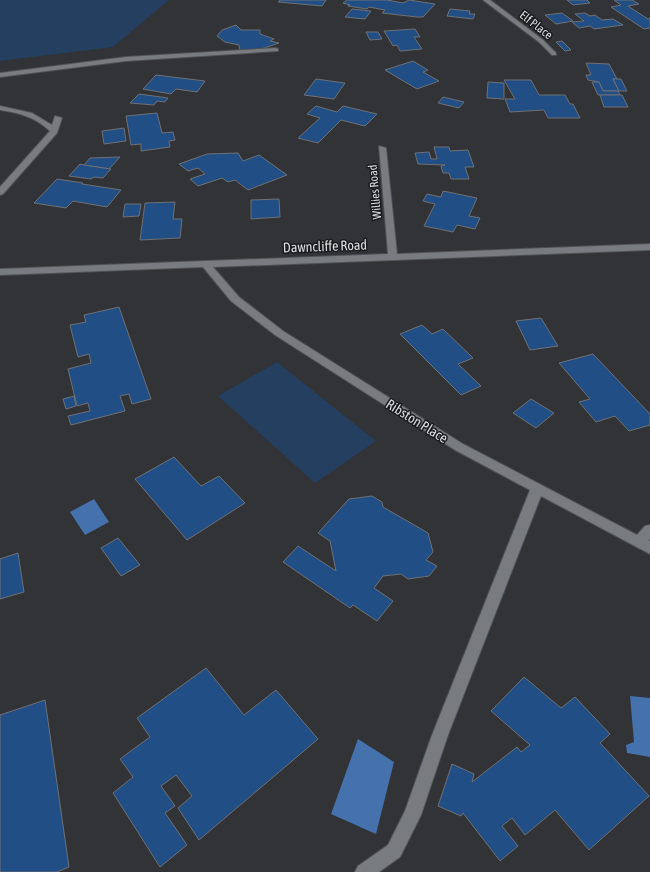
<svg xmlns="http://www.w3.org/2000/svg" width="650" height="872" viewBox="0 0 650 872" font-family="'Asap Condensed',sans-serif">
<rect width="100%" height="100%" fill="#313336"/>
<g fill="#253f60">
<polygon points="0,0 169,0 113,47 0,61"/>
<polygon points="277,362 376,441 315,483 218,396"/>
</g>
<g fill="#4572ac">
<polygon points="94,499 109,522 85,535 70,512"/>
<polygon points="630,696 650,698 650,757 627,753 626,745 634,742"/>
<polygon points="358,739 394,762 376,834 331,814"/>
</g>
<g fill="#214e84" stroke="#6f7175">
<polygon points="280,0 326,0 322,6 278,2"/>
<polygon points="347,0 387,0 403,3 409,0 435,4 423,17 417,17 382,13 385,10 369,7 367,9 348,6 350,5 343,3"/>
<polygon points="567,0 587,0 590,3 573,5"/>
<polygon points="614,0 632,0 639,4 628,6 648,19 650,18 650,28 644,29 611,7 621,5"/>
<polygon points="352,9 371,11 365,19 345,17"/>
<polygon points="450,9 470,11 469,14 475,14 473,19 447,16"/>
<polygon points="562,13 573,21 556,24 545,15"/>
<polygon points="585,13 590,16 595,15 602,20 613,19 623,25 594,29 590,26 579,28 572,22 584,21 575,14"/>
<polygon points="236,25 241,30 260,30 260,34 274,39 270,41 279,43 258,50 240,51 239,45 225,42 217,36 222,30"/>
<polygon points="415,29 420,37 414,37 422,49 400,51 397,45 393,46 384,31"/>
<polygon points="366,32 378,32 382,39 370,40"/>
<polygon points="562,41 571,50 565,51 556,42"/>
<polygon points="413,61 428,70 423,72 439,81 417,89 385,70"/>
<polygon points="586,63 609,64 617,79 613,79 619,91 603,91 599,82 588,80 586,75 591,75"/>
<polygon points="156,75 205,81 197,92 176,89 171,94 143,89"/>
<polygon points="316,79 345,83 334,99 304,95"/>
<polygon points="613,79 621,79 627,91 619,91"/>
<polygon points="504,80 531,80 539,95 565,95 570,104 573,104 580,118 548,118 544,110 510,112 505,99 515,99"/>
<polygon points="488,82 504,83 504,99 487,98"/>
<polygon points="592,82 599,82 603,91 618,91 620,95 598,95"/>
<polygon points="139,94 168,98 165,102 157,101 154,105 130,103"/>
<polygon points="600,95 622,95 628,107 604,107"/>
<polygon points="443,97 464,102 459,108 438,103"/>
<polygon points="316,106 337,112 343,106 377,114 365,126 341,120 318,143 298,138 320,118 307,114"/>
<polygon points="157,113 162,133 173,132 175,140 169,141 170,147 141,151 141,144 131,145 126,116"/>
<polygon points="124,128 126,141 104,144 102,131"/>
<polygon points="434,147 449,147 450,151 468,150 474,167 465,167 469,179 451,179 449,173 443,173 441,166 445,165 418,164 415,153 429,152 431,159 437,159"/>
<polygon points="238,153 243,161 259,155 287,175 248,190 235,180 228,182 222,178 198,186 190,179 205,174 198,168 188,171 179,164 207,154"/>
<polygon points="120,157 109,169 84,165 90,158"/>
<polygon points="80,164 84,165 111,169 103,178 94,177 91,179 69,176"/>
<polygon points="57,179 83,183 82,184 121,190 107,207 73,201 66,208 34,203"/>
<polygon points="443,191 477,198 469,216 480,218 475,229 457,225 453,232 424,226 435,204 423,201 427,194 441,197"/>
<polygon points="279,199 280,217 251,219 251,200"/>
<polygon points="175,202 173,219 182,219 180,238 140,240 145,203"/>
<polygon points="125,204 141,204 139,216 123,217"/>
<polygon points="119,307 151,399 132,404 129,394 120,396 125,411 71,425 68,416 90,411 88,403 77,406 68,369 91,363 89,354 78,357 70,325 86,322 84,315"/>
<polygon points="541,318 558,346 530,350 516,321"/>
<polygon points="422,325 432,334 443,329 473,358 458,364 481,386 461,395 400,334"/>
<polygon points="593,354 650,414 650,425 629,431 615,416 596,422 579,402 590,399 559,363"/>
<polygon points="74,396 76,406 66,409 63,399"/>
<polygon points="531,399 554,413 536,428 513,413"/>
<polygon points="174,457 201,486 219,476 245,503 187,540 135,479"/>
<polygon points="372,496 382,502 383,507 428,533 433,552 426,560 437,566 429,576 408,579 401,574 383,576 374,588 393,601 377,621 353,605 350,608 283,562 298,546 336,571 330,541 318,533 349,499"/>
<polygon points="118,538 140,565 121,576 101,548"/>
<polygon points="18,553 24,592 0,599 0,559"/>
<polygon points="206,668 244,715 276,690 318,739 199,840 178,808 192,796 176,775 161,786 175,806 165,813 187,845 160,867 113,793 133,777 120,759 150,737 137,718"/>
<polygon points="524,677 561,708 575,697 610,734 600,743 649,796 589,850 555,810 525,835 512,818 502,826 518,846 500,861 463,813 461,816 438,806 452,764 474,774 472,782 517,747 521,752 530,745 491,711"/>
<polygon points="45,700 69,867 57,872 0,872 0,715"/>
</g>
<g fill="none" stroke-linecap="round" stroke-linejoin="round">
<g stroke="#4f5254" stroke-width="2">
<g id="minor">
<polygon points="483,0 490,0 543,40 556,53 556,55 552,55 539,42"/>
<polygon points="276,48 278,49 278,51 126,61 0,77 0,73 126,57"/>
<path d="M0,106L32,113L52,125L55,116L62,118L57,133L3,194L0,195V187L50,131C35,117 20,113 0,110Z"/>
<polygon points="379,146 386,148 397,254 650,244 650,250 213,267 239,297 283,331 463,444 637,535 645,526 650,525 650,539 648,541 650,541 650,554 541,496 448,735 421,815 400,857 379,872 355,872 358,866 388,845 405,811 432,735 530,490 455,450 275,335 231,301 203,267 0,275 0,269 388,254"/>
</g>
</g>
<use href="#minor" fill="#787b7f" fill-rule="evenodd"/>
</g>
<g text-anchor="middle" stroke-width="3" stroke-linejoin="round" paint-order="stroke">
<g font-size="12" fill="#dddee0" stroke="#191b1c">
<text transform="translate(536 25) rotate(38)" y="4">Elf Place</text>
<text transform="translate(375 192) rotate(-95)" y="4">Willies Road</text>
</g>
<g font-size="14" fill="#dddee0" stroke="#191b1c">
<text transform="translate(325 246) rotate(-2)" y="5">Dawncliffe Road</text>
<text transform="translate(417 421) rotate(32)" y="5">Ribston Place</text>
</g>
</g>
</svg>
